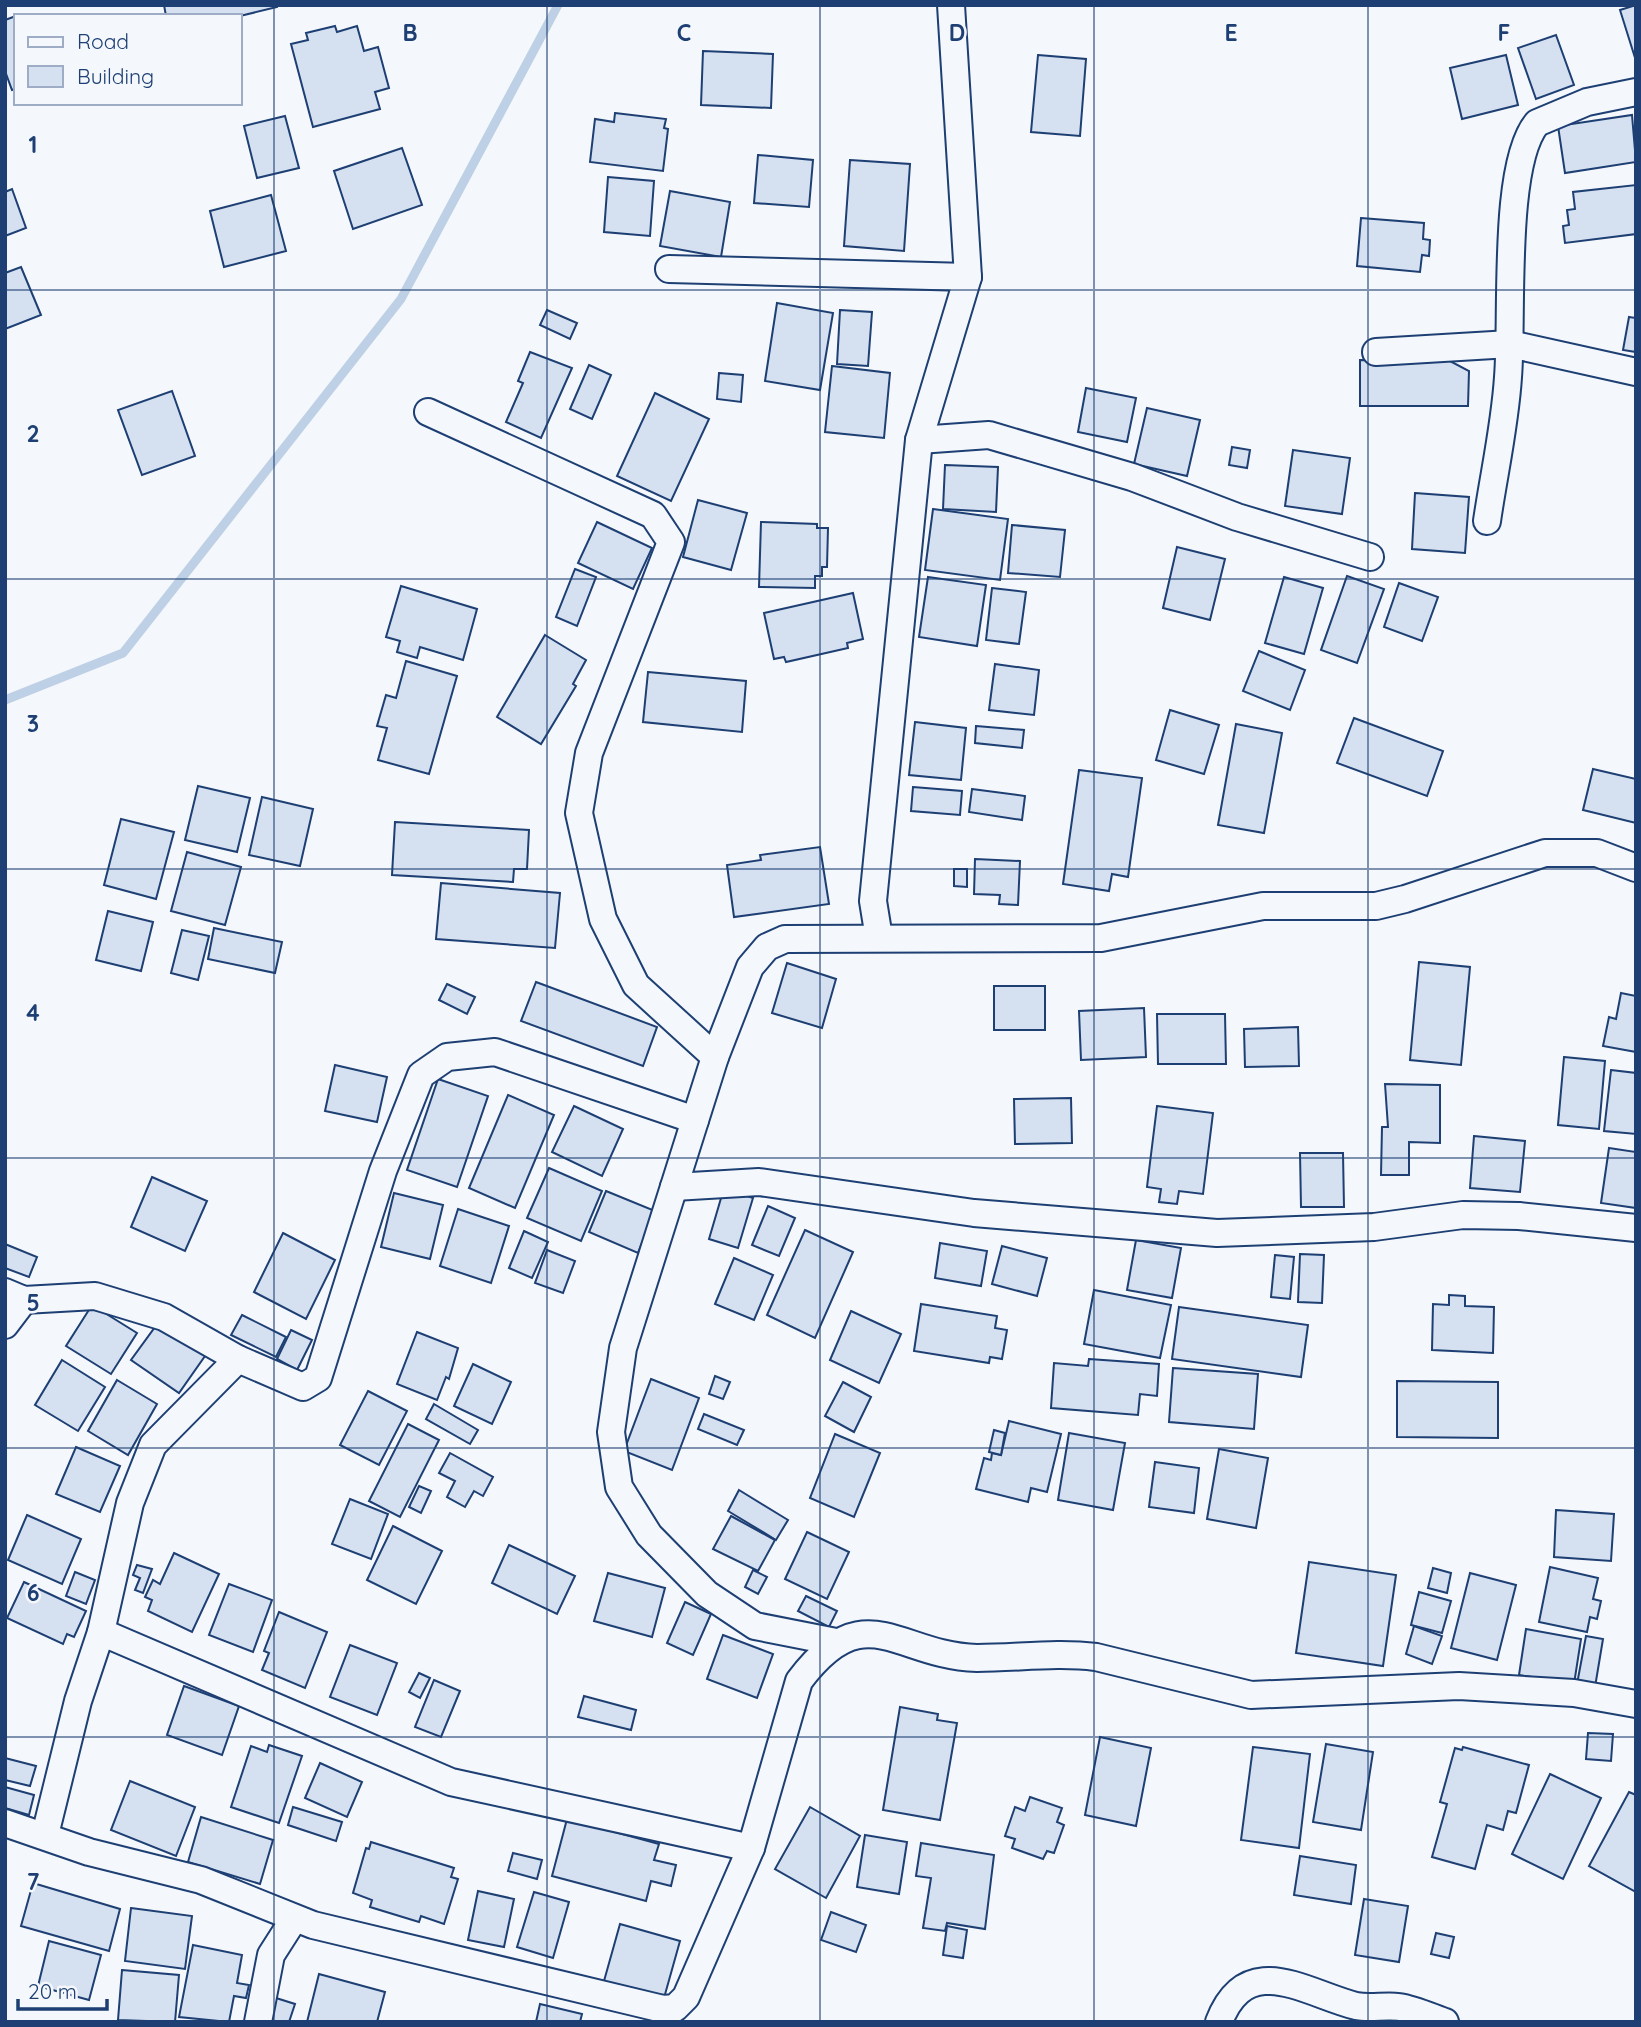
<svg xmlns="http://www.w3.org/2000/svg" width="1641" height="2027" viewBox="0 0 1641 2027" font-family="Quicksand,sans-serif">
<rect width="100%" height="100%" fill="#f4f7fb"/>
<g fill="none" stroke-linecap="round" stroke-linejoin="round">
<polyline stroke="#bed0e5" stroke-width="9" points="5,700 123,653 401,299 558,5"/>
</g>
<g fill="#d5e0f0" stroke="#1d3f73" stroke-width="2">
<polygon points="164,5 277,5 277,7 240,16 166,16"/>
<polygon points="1636,5 1636,61 1620,10"/>
<polygon points="16,16 16,89 12,90 5,71 5,20"/>
<polygon points="335,26 337,32 357,26 364,51 378,47 389,88 375,92 380,109 313,127 291,44 308,40 306,33"/>
<polygon points="1556,35 1574,85 1536,99 1518,48"/>
<polygon points="703,51 773,54 771,108 701,105"/>
<polygon points="1038,55 1086,59 1080,136 1031,132"/>
<polygon points="1506,55 1518,105 1462,119 1450,68"/>
<polygon points="615,113 666,119 664,128 668,129 663,171 590,162 595,119 614,122"/>
<polygon points="1632,115 1636,162 1565,173 1558,126"/>
<polygon points="285,116 299,168 257,178 244,126"/>
<polygon points="402,148 422,205 353,229 334,171"/>
<polygon points="758,155 813,160 809,207 754,203"/>
<polygon points="850,160 910,164 904,251 844,246"/>
<polygon points="608,177 654,181 650,236 604,232"/>
<polygon points="1636,185 1636,234 1565,243 1563,226 1569,225 1567,210 1575,209 1573,192"/>
<polygon points="12,189 26,228 5,236 5,192"/>
<polygon points="670,191 730,202 721,257 660,246"/>
<polygon points="271,195 286,251 224,267 210,211"/>
<polygon points="1361,218 1424,223 1423,239 1430,240 1429,256 1422,255 1420,272 1357,266"/>
<polygon points="21,267 41,315 5,329 5,273"/>
<polygon points="777,303 833,313 820,390 765,381"/>
<polygon points="547,310 577,323 570,339 540,325"/>
<polygon points="840,310 872,312 868,366 837,364"/>
<polygon points="1629,317 1636,318 1636,352 1623,350"/>
<polygon points="530,352 572,368 541,438 506,422 523,383 518,381"/>
<polygon points="1360,360 1450,361 1469,371 1468,406 1360,406"/>
<polygon points="589,365 611,375 592,419 570,409"/>
<polygon points="832,366 890,373 884,438 825,432"/>
<polygon points="719,373 743,375 741,402 717,399"/>
<polygon points="1086,388 1136,398 1127,442 1078,432"/>
<polygon points="172,391 195,456 142,475 118,410"/>
<polygon points="655,393 709,419 671,501 617,476"/>
<polygon points="1147,408 1200,420 1187,476 1134,464"/>
<polygon points="1232,447 1250,450 1247,468 1229,465"/>
<polygon points="1293,450 1350,458 1342,514 1285,506"/>
<polygon points="945,465 998,467 996,512 943,509"/>
<polygon points="1415,493 1469,497 1465,553 1412,549"/>
<polygon points="698,500 747,513 731,570 683,557"/>
<polygon points="933,509 1008,519 1000,580 925,570"/>
<polygon points="597,522 652,548 633,589 578,563"/>
<polygon points="761,522 817,524 817,528 828,528 827,567 822,567 822,576 815,576 815,588 759,587"/>
<polygon points="1012,525 1065,530 1060,577 1008,573"/>
<polygon points="1177,547 1225,559 1210,620 1163,608"/>
<polygon points="575,569 596,577 577,626 556,617"/>
<polygon points="1347,576 1384,589 1357,663 1321,650"/>
<polygon points="928,577 986,585 977,646 919,637"/>
<polygon points="1284,577 1323,588 1304,654 1265,643"/>
<polygon points="1399,583 1438,597 1422,641 1384,627"/>
<polygon points="401,586 477,609 463,660 420,647 417,658 397,652 400,641 386,637"/>
<polygon points="992,588 1026,592 1019,644 986,640"/>
<polygon points="853,593 863,639 847,643 848,648 786,662 784,657 774,659 764,613"/>
<polygon points="545,635 586,660 573,684 576,686 541,744 497,717"/>
<polygon points="1259,651 1305,670 1290,710 1243,691"/>
<polygon points="406,661 457,676 429,774 378,760 387,728 377,726 386,695 396,698"/>
<polygon points="995,664 1039,670 1034,715 989,710"/>
<polygon points="648,672 746,681 742,732 643,722"/>
<polygon points="1170,710 1219,725 1204,774 1156,760"/>
<polygon points="1354,718 1443,751 1427,796 1337,763"/>
<polygon points="915,722 966,728 961,780 909,775"/>
<polygon points="1236,724 1282,733 1264,833 1218,825"/>
<polygon points="976,726 1024,730 1022,748 975,743"/>
<polygon points="1593,769 1636,779 1636,823 1583,810"/>
<polygon points="1079,770 1142,778 1128,877 1112,874 1109,891 1063,884"/>
<polygon points="198,786 250,798 237,852 185,840"/>
<polygon points="913,787 962,791 960,815 911,811"/>
<polygon points="972,789 1025,796 1022,820 969,812"/>
<polygon points="262,797 313,809 300,866 249,855"/>
<polygon points="121,819 174,832 156,899 104,885"/>
<polygon points="395,822 529,830 527,869 514,869 513,882 392,875"/>
<polygon points="820,847 829,904 734,917 727,865 761,860 760,855"/>
<polygon points="187,852 241,867 225,925 171,911"/>
<polygon points="975,859 1020,861 1018,905 999,904 1000,895 974,894"/>
<polygon points="954,869 967,869 967,887 954,886"/>
<polygon points="441,883 560,893 555,948 436,939"/>
<polygon points="108,911 153,922 141,971 96,960"/>
<polygon points="214,928 282,942 275,973 208,959"/>
<polygon points="182,930 209,936 198,980 171,973"/>
<polygon points="1419,962 1470,967 1461,1065 1410,1060"/>
<polygon points="787,963 836,979 822,1028 772,1013"/>
<polygon points="536,982 657,1027 643,1066 521,1021"/>
<polygon points="447,984 475,997 467,1014 439,1000"/>
<rect x="994" y="986" width="51" height="44"/>
<polygon points="1621,993 1636,996 1636,1052 1603,1046 1609,1017 1616,1019"/>
<polygon points="1144,1008 1146,1057 1081,1060 1079,1011"/>
<polygon points="1157,1014 1225,1014 1226,1064 1158,1064"/>
<polygon points="1298,1027 1299,1066 1245,1067 1244,1029"/>
<polygon points="1564,1057 1605,1061 1599,1129 1558,1125"/>
<polygon points="335,1065 387,1077 377,1122 325,1111"/>
<polygon points="1611,1070 1636,1073 1636,1134 1604,1131"/>
<polygon points="438,1079 488,1096 457,1187 407,1170"/>
<polygon points="1385,1084 1440,1085 1440,1143 1409,1142 1409,1175 1381,1175 1382,1127 1388,1127"/>
<polygon points="508,1095 554,1115 515,1208 469,1188"/>
<polygon points="1071,1098 1072,1143 1015,1144 1014,1099"/>
<polygon points="574,1106 623,1129 602,1176 552,1152"/>
<polygon points="1157,1106 1213,1113 1203,1194 1179,1191 1177,1204 1159,1202 1161,1189 1147,1187"/>
<polygon points="1474,1136 1525,1141 1520,1192 1470,1188"/>
<polygon points="1609,1148 1636,1152 1636,1208 1601,1203"/>
<polygon points="1300,1153 1343,1153 1344,1207 1301,1207"/>
<polygon points="549,1168 602,1191 581,1241 527,1218"/>
<polygon points="152,1177 207,1201 185,1251 131,1227"/>
<polygon points="724,1188 753,1198 738,1248 709,1239"/>
<polygon points="606,1191 655,1211 638,1253 589,1232"/>
<polygon points="394,1193 443,1205 430,1259 381,1247"/>
<polygon points="768,1206 795,1218 779,1256 752,1245"/>
<polygon points="458,1209 509,1226 491,1283 440,1266"/>
<polygon points="805,1230 853,1252 815,1338 767,1315"/>
<polygon points="524,1231 548,1242 532,1278 509,1268"/>
<polygon points="283,1233 335,1260 306,1319 254,1292"/>
<polygon points="1136,1240 1181,1248 1172,1298 1127,1290"/>
<polygon points="940,1243 987,1251 981,1286 935,1278"/>
<polygon points="5,1244 37,1257 29,1277 5,1268"/>
<polygon points="1002,1246 1047,1258 1037,1296 992,1284"/>
<polygon points="547,1250 575,1261 563,1293 535,1283"/>
<polygon points="1300,1254 1324,1255 1322,1303 1298,1302"/>
<polygon points="1275,1255 1294,1257 1290,1299 1271,1297"/>
<polygon points="734,1258 773,1275 754,1320 715,1304"/>
<polygon points="1094,1290 1171,1305 1160,1358 1084,1344"/>
<polygon points="1449,1295 1465,1296 1465,1306 1494,1307 1493,1353 1432,1350 1433,1304 1449,1305"/>
<polygon points="921,1304 997,1316 995,1328 1007,1330 1002,1359 990,1357 989,1363 914,1351"/>
<polygon points="92,1305 137,1333 111,1374 66,1346"/>
<polygon points="1179,1307 1308,1325 1301,1377 1172,1359"/>
<polygon points="851,1311 901,1334 879,1383 830,1360"/>
<polygon points="242,1315 286,1337 276,1357 231,1335"/>
<polygon points="158,1323 205,1356 179,1393 131,1360"/>
<polygon points="291,1330 312,1340 297,1370 277,1359"/>
<polygon points="417,1332 458,1348 449,1379 446,1377 437,1400 397,1384"/>
<polygon points="1089,1359 1159,1364 1157,1396 1140,1394 1138,1415 1051,1408 1054,1363 1088,1366"/>
<polygon points="62,1360 105,1387 78,1431 35,1405"/>
<polygon points="473,1364 511,1382 492,1424 454,1406"/>
<polygon points="1173,1368 1258,1374 1254,1429 1169,1422"/>
<polygon points="715,1376 730,1382 723,1399 709,1394"/>
<polygon points="651,1379 699,1398 672,1470 624,1451"/>
<polygon points="117,1380 157,1404 128,1455 88,1431"/>
<polygon points="1397,1381 1498,1382 1498,1438 1397,1437"/>
<polygon points="843,1382 871,1397 854,1432 825,1416"/>
<polygon points="368,1391 407,1411 379,1465 340,1445"/>
<polygon points="434,1404 478,1430 470,1444 426,1419"/>
<polygon points="704,1414 744,1430 737,1445 698,1429"/>
<polygon points="1009,1421 1061,1434 1047,1492 1031,1488 1028,1502 976,1489 984,1458 991,1460 992,1453 1001,1455"/>
<polygon points="408,1424 439,1440 400,1517 369,1501"/>
<polygon points="994,1430 1005,1433 1001,1455 989,1452"/>
<polygon points="1069,1433 1125,1443 1113,1510 1058,1500"/>
<polygon points="835,1434 880,1453 854,1517 810,1498"/>
<polygon points="76,1447 120,1466 100,1512 56,1494"/>
<polygon points="1219,1449 1268,1458 1256,1528 1207,1519"/>
<polygon points="450,1453 493,1477 483,1496 474,1491 465,1507 447,1497 455,1481 439,1473"/>
<polygon points="1155,1462 1199,1468 1194,1513 1149,1507"/>
<polygon points="419,1486 431,1491 421,1513 409,1507"/>
<polygon points="739,1490 788,1520 776,1540 728,1511"/>
<polygon points="350,1499 388,1514 371,1559 332,1544"/>
<polygon points="1556,1510 1614,1514 1611,1561 1554,1557"/>
<polygon points="27,1515 81,1539 62,1584 8,1560"/>
<polygon points="731,1516 775,1540 758,1571 713,1549"/>
<polygon points="393,1526 442,1551 416,1604 367,1580"/>
<polygon points="807,1532 849,1552 827,1599 785,1579"/>
<polygon points="509,1545 575,1576 557,1614 492,1583"/>
<polygon points="174,1553 219,1574 192,1632 148,1611 152,1600 145,1597 153,1580 160,1584"/>
<polygon points="1309,1562 1396,1575 1383,1666 1296,1653"/>
<polygon points="137,1565 152,1569 143,1593 135,1590 140,1578 133,1575"/>
<polygon points="1550,1567 1598,1578 1593,1599 1601,1601 1597,1619 1590,1617 1587,1632 1539,1622"/>
<polygon points="1433,1568 1451,1573 1447,1593 1428,1588"/>
<polygon points="753,1570 767,1577 758,1594 745,1587"/>
<polygon points="75,1572 95,1580 86,1604 66,1596"/>
<polygon points="608,1573 665,1588 652,1637 594,1621"/>
<polygon points="1470,1573 1516,1585 1497,1660 1451,1648"/>
<polygon points="24,1582 86,1611 74,1637 67,1634 63,1644 7,1618"/>
<polygon points="229,1584 272,1600 253,1652 209,1635"/>
<polygon points="1419,1592 1451,1601 1442,1633 1411,1625"/>
<polygon points="806,1596 837,1611 829,1627 798,1611"/>
<polygon points="685,1602 711,1614 693,1655 667,1643"/>
<polygon points="279,1612 327,1632 305,1688 262,1670 269,1653 264,1651"/>
<polygon points="1414,1626 1442,1636 1432,1664 1406,1654"/>
<polygon points="1526,1629 1581,1639 1574,1684 1519,1675"/>
<polygon points="723,1635 773,1654 757,1698 707,1679"/>
<polygon points="1586,1636 1603,1639 1595,1687 1577,1684"/>
<polygon points="350,1645 397,1663 377,1715 330,1697"/>
<polygon points="419,1673 430,1678 420,1698 409,1692"/>
<polygon points="434,1680 460,1691 441,1737 415,1727"/>
<polygon points="184,1686 239,1706 222,1755 167,1735"/>
<polygon points="584,1696 636,1710 631,1730 578,1717"/>
<polygon points="900,1707 938,1714 937,1720 957,1723 940,1820 883,1810"/>
<polygon points="1588,1733 1613,1734 1611,1761 1586,1759"/>
<polygon points="1100,1737 1151,1748 1136,1826 1085,1815"/>
<polygon points="1326,1744 1373,1752 1361,1830 1313,1822"/>
<polygon points="269,1745 302,1756 279,1823 231,1807 251,1746 267,1752"/>
<polygon points="1253,1747 1310,1754 1299,1848 1241,1840"/>
<polygon points="1463,1747 1529,1765 1516,1813 1508,1811 1503,1830 1487,1825 1475,1869 1432,1857 1447,1804 1440,1802 1455,1748 1462,1750"/>
<polygon points="5,1758 36,1766 30,1786 5,1780"/>
<polygon points="320,1763 362,1782 347,1817 305,1798"/>
<polygon points="1550,1774 1601,1798 1563,1879 1512,1854"/>
<polygon points="130,1781 195,1807 176,1856 111,1830"/>
<polygon points="5,1787 34,1795 29,1815 5,1808"/>
<polygon points="1629,1792 1636,1795 1636,1892 1589,1866"/>
<polygon points="1030,1797 1062,1808 1057,1822 1064,1825 1054,1853 1047,1851 1043,1859 1012,1848 1015,1839 1005,1836 1015,1807 1025,1811"/>
<polygon points="293,1807 342,1822 336,1841 288,1825"/>
<polygon points="810,1807 860,1836 826,1898 775,1869"/>
<polygon points="201,1817 273,1840 260,1884 188,1862"/>
<polygon points="567,1819 659,1844 654,1860 676,1865 671,1886 651,1881 646,1901 552,1876"/>
<polygon points="865,1835 907,1842 899,1894 857,1887"/>
<polygon points="371,1842 454,1868 451,1877 458,1879 444,1924 421,1916 419,1922 370,1907 372,1900 353,1893 366,1848 369,1849"/>
<polygon points="921,1843 994,1855 985,1929 947,1923 945,1931 923,1928 931,1878 916,1876"/>
<polygon points="513,1853 542,1860 537,1879 508,1871"/>
<polygon points="1300,1856 1356,1865 1351,1904 1294,1895"/>
<polygon points="33,1883 120,1909 109,1951 21,1926"/>
<polygon points="478,1891 514,1899 504,1947 468,1940"/>
<polygon points="534,1892 569,1902 553,1958 517,1947"/>
<polygon points="1364,1899 1408,1906 1399,1962 1355,1955"/>
<polygon points="131,1908 192,1916 185,1969 125,1961"/>
<polygon points="831,1912 866,1925 856,1952 821,1940"/>
<polygon points="620,1924 680,1941 664,1998 604,1981"/>
<polygon points="947,1926 967,1930 963,1958 943,1955"/>
<polygon points="1436,1933 1454,1937 1449,1958 1431,1954"/>
<polygon points="49,1941 101,1955 89,2000 38,1986"/>
<polygon points="193,1945 242,1955 237,1983 249,1985 246,1998 234,1996 229,2022 179,2017"/>
<polygon points="122,1970 179,1975 175,2022 118,2020"/>
<polygon points="319,1974 385,1992 377,2022 307,2022"/>
<polygon points="276,1998 295,2004 289,2022 267,2022"/>
<polygon points="540,2004 582,2014 580,2022 536,2022"/>
</g>
<g fill="none" stroke-linecap="round" stroke-linejoin="round">
<g stroke="#1d3f73" stroke-width="30">
<g id="minor">
<polyline points="669,269 968,277"/>
<polyline points="1376,352 1510,344 1636,372"/>
<polyline points="428,412 653,515 671,542 589,753 579,813 603,919 636,985 715,1057"/>
<polyline points="919,440 989,435 1132,477 1237,517 1370,557"/>
<path d="M1487,521C1494,473 1505,425 1508,377C1513,318 1502,165 1537,123L1587,102L1636,92"/>
<polyline points="879,938 873,901 919,440 968,277 951,5"/>
<polyline points="674,1187 759,1182 974,1213 1217,1233 1374,1227 1463,1215 1519,1216 1636,1228"/>
<polyline points="5,1292 24,1300 95,1296 164,1317 238,1359 303,1387 318,1378 383,1171 421,1075 447,1057 495,1052 695,1120"/>
<polyline points="5,1325 24,1300"/>
<polyline points="101,1632 130,1503 153,1445 238,1359"/>
<polyline points="836,1642 755,1626 707,1594 649,1535 619,1487 611,1432 623,1348 715,1057 750,967 767,947 785,939 1101,938 1263,906 1376,906 1405,899 1545,853 1597,853 1636,868"/>
<path d="M5,1823L89,1852L201,1880L313,1925L663,2009L675,2008L686,1997L751,1848L799,1681C865,1593 897,1656 977,1658C1017,1658 1056,1652 1096,1657L1251,1695L1459,1686L1574,1693L1636,1704"/>
<polyline points="45,1835 78,1701 101,1632 451,1782 751,1848"/>
<polyline points="258,2022 271,1955 294,1919"/>
<path d="M1219,2022C1247,1949 1305,1993 1356,2006C1370,2009 1385,2005 1399,2007C1414,2009 1431,2017 1445,2022"/>
</g>
</g>
<use href="#minor" stroke="#f4f7fb" stroke-width="26"/>
</g>
<path fill="none" stroke="#1d3f73" stroke-width="2" stroke-opacity="0.55" d="M274,5V2022M547,5V2022M820,5V2022M1094,5V2022M1368,5V2022M5,290H1636M5,579H1636M5,869H1636M5,1158H1636M5,1448H1636M5,1737H1636"/>
<g font-size="23" text-anchor="middle" font-weight="bold" fill="#1d3f73" stroke="#f4f7fb" stroke-width="5" stroke-linejoin="round" paint-order="stroke">
<text x="410" y="41">B</text>
<text x="684" y="41">C</text>
<text x="957" y="41">D</text>
<text x="1231" y="41">E</text>
<text x="1504" y="41">F</text>
<text x="33" y="153">1</text>
<text x="33" y="442">2</text>
<text x="33" y="732">3</text>
<text x="33" y="1021">4</text>
<text x="33" y="1311">5</text>
<text x="33" y="1601">6</text>
<text x="33" y="1890">7</text>
</g>
<rect width="1641" height="2027" fill="none" stroke="#1d3f73" stroke-width="14"/>
<rect x="14" y="14" width="228" height="91" fill="#f4f7fb" stroke="#9eadc5" stroke-width="2"/>
<rect x="28" y="37" width="35" height="10" fill="#f4f7fb" stroke="#9eadc5" stroke-width="2"/>
<text x="77" y="49" font-size="21" fill="#1d3f73">Road</text>
<rect x="28" y="66" width="35" height="21" fill="#d5e0f0" stroke="#9eadc5" stroke-width="2"/>
<text x="77" y="84" font-size="21" fill="#1d3f73">Building</text>
<path d="M18 1999v10h89v-10" fill="none" stroke="#1d3f73" stroke-width="3.5"/>
<text x="28" y="1999" font-size="21" fill="#1d3f73" stroke="#f4f7fb" stroke-width="5" paint-order="stroke">20 m</text>
</svg>
